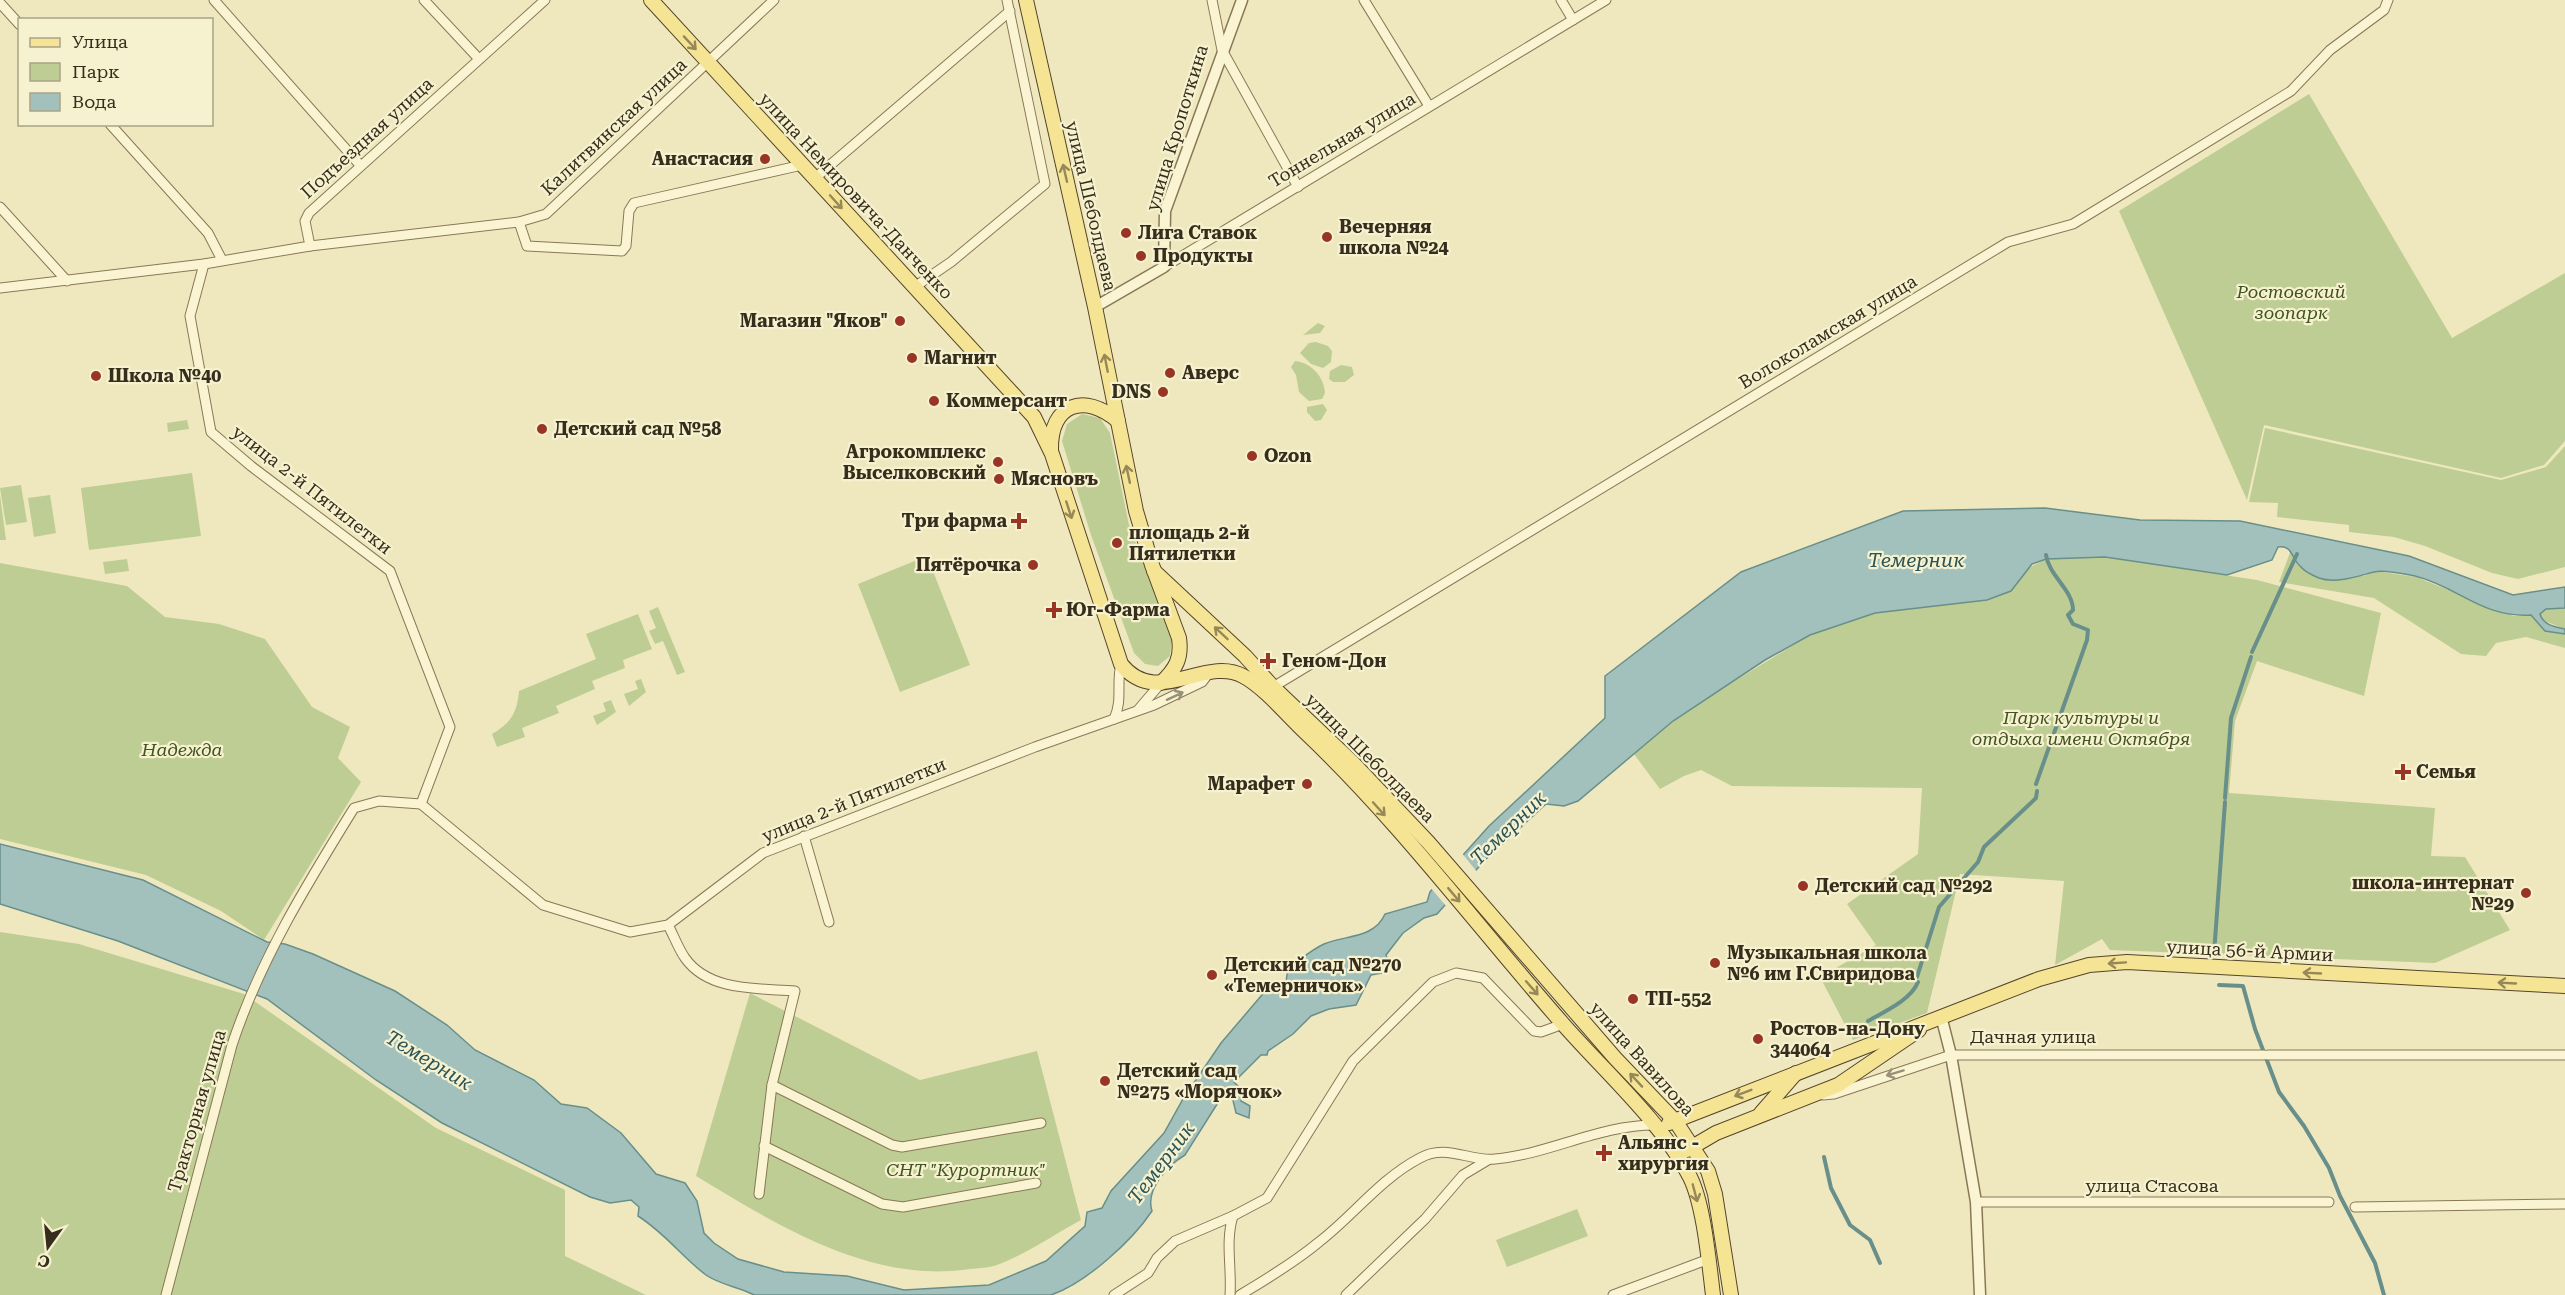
<svg xmlns="http://www.w3.org/2000/svg" width="2565" height="1295" viewBox="0 0 2565 1295" font-family="'Roboto Serif',serif">
<rect width="100%" height="100%" fill="#efe8bf"/>
<g fill="#becd93">
<polygon points="2309,94 2452,338 2565,273 2565,441 2544,465 2501,478 2264,425 2247,500 2119,211"/>
<polygon points="1318,323 1325,326 1320,333 1303,335"/>
<polygon points="1316,342 1328,346 1332,351 1331,362 1323,368 1311,364 1300,353 1309,343"/>
<path d="M1295,361C1312,363 1324,377 1325,393L1322,399L1309,401L1299,392L1296,375L1291,367Z"/>
<polygon points="1341,365 1352,367 1354,375 1345,382 1333,382 1329,379 1330,371"/>
<polygon points="1323,404 1327,410 1321,420 1315,421 1307,412 1307,407"/>
<polygon points="1082,414 1100,418 1110,433 1129,525 1172,638 1170,656 1158,666 1145,664 1134,653 1091,535 1062,441 1067,424"/>
<polygon points="187,420 189,429 168,432 167,423"/>
<polygon points="2265,428 2501,480 2546,467 2565,446 2565,567 2518,579 2492,573 2425,546 2394,537 2349,532 2349,525 2277,517 2278,503 2249,502"/>
<polygon points="192,473 201,536 89,550 81,488"/>
<polygon points="21,485 27,522 6,525 0,488"/>
<polygon points="0,495 6,540 0,540"/>
<polygon points="50,495 56,533 34,537 28,498"/>
<polygon points="2291,550 2294,558 2364,576 2375,571 2416,577 2514,616 2531,615 2545,631 2565,634 2565,648 2526,637 2496,643 2486,656 2461,654 2374,598 2279,582"/>
<polygon points="927,556 970,665 900,692 858,584"/>
<polygon points="2105,557 2257,580 2381,613 2364,696 2257,661 2235,721 2229,793 2435,808 2431,856 2465,857 2510,930 2435,963 2110,950 2102,939 2055,965 2064,881 1960,874 1927,1013 1853,1040 1820,977 1876,945 1847,904 1918,854 1922,788 1732,786 1701,770 1684,776 1660,789 1634,754 1673,721 1715,693 1810,635 1875,613 1987,600 2011,591 2027,569 2046,559"/>
<polygon points="127,559 129,571 105,574 103,562"/>
<polygon points="0,563 127,586 165,617 219,624 265,639 312,707 350,727 338,758 361,782 264,940 221,911 146,875 0,839"/>
<polygon points="658,607 685,672 677,675 663,641 655,644 649,631 656,628 649,611"/>
<polygon points="2565,608 2565,629 2542,620 2540,614 2546,609"/>
<path d="M638,614L652,649L623,660L625,668L592,681L595,689L556,706L559,713L522,728L525,737L497,747L492,734C511,723 517,713 519,691L596,659L586,634Z"/>
<polygon points="641,679 646,692 629,706 624,694 638,689 635,681"/>
<polygon points="611,700 616,712 597,725 593,716 606,711 603,703"/>
<polygon points="0,932 79,944 244,994 436,1128 565,1190 565,1256 646,1295 0,1295"/>
<path d="M750,993L920,1080L1037,1051L1081,1220C1055,1234 1025,1255 997,1265C989,1268 979,1268 970,1269C871,1284 777,1225 696,1176Z"/>
<polygon points="1577,1209 1588,1236 1507,1267 1496,1240"/>
</g>
<path fill="#a2c1bc" stroke="#698f8b" stroke-width="1.5" d="M2045,508L2140,520L2240,521L2409,556L2513,595L2565,587V608L2546,609L2540,614C2543,625 2555,627 2565,629V634L2545,631L2531,615C2482,618 2459,587 2415,576C2404,574 2384,569 2374,572C2358,576 2336,584 2319,578C2314,576 2304,571 2300,566C2291,558 2293,545 2278,547L2272,560L2227,575L2105,557L2046,559L2032,564L2011,591L1987,600L1875,613L1810,635L1765,660L1673,721L1578,801L1564,806L1546,804L1485,860L1437,914L1424,918L1403,933L1386,955L1390,966L1387,972L1371,975L1356,1005L1329,1009L1311,1016L1293,1034L1268,1051L1267,1055H1261L1234,1082L1242,1090L1241,1101L1250,1106L1249,1118L1236,1113L1231,1092L1226,1090L1185,1155C1168,1165 1145,1189 1152,1211C1132,1241 1086,1283 1051,1295H754C740,1287 720,1285 706,1275C681,1256 666,1234 638,1216L639,1207L631,1200L610,1203L590,1197L442,1123L376,1080L267,999L118,941L0,904V844L143,880L267,942L285,944L313,954L395,991L447,1025L475,1050L534,1080L561,1104L587,1108L621,1133L656,1174L685,1183L697,1201L704,1233L714,1243L738,1259L784,1272L847,1276L904,1290L989,1285L1046,1261L1085,1226L1087,1212L1102,1208L1111,1191L1164,1133L1183,1099L1221,1043L1267,989L1286,982L1288,968C1300,960 1311,950 1324,944C1345,935 1374,939 1385,914L1427,902L1430,892L1489,826L1605,718V676L1741,572L1903,511Z"/>
<polygon fill="#efe8bf" points="1461,852 1478,873 1446,906 1430,887"/>
<g fill="none" stroke-linecap="round" stroke-linejoin="round">
<g stroke="#698f8b" stroke-width="4">
<polyline points="2252,652 2297,554"/>
<path d="M2036,784L2087,640L2088,630L2073,624L2068,615L2073,610C2073,590 2049,576 2046,555"/>
<polyline points="2225,798 2231,718 2251,657"/>
<polyline points="2214,954 2225,802"/>
<polyline points="1917,977 1939,907 1978,862 1984,847 2036,798 2037,791"/>
<polyline points="2219,985 2243,986 2255,1029 2279,1092 2304,1126 2329,1168 2340,1196 2375,1263 2384,1295"/>
<path d="M1868,1021C1884,1012 1911,1000 1918,982"/>
<polyline points="1824,1157 1831,1188 1850,1225 1870,1240 1880,1263"/>
</g>
<g stroke="#887857" stroke-width="11">
<g id="minor">
<polyline points="214,0 360,165"/>
<polyline points="424,0 479,59"/>
<polyline points="1212,0 1222,50 1298,187"/>
<polyline points="1364,0 1429,106"/>
<polyline points="1561,0 1573,20"/>
<polyline points="0,3 20,25"/>
<polyline points="110,124 208,233 222,260"/>
<polyline points="815,178 1010,11"/>
<polyline points="0,207 67,281"/>
<polyline points="519,222 527,246 622,251 626,246 629,211 634,203 802,165"/>
<polyline points="310,246 519,222 546,214 774,0"/>
<polyline points="204,264 190,316 211,432 251,466 390,571 450,727 421,804 543,905 630,932 668,925 763,853 1035,747 1154,705 1202,682 1209,673"/>
<polyline points="1164,267 1606,0"/>
<polyline points="916,286 951,262 1045,184 1007,0"/>
<polyline points="0,288 204,264 310,246 305,221 309,213 545,0"/>
<polyline points="1273,687 2008,242 2073,224 2291,91 2330,50 2384,10 2388,0"/>
<polyline points="1138,710 1161,683"/>
<path d="M1114,719C1123,700 1116,683 1121,664"/>
<polyline points="804,836 829,922"/>
<path d="M668,925C674,936 678,948 685,958C709,992 759,988 795,991L772,1085L759,1194"/>
<polyline points="2268,1055 2565,1055"/>
<polyline points="772,1085 892,1145 902,1147 1041,1123"/>
<polyline points="1823,1095 1834,1094 1951,1055 2264,1055"/>
<polyline points="764,1146 882,1204 903,1207 1036,1183"/>
<polyline points="1976,1202 2329,1202"/>
<polyline points="2355,1207 2565,1204"/>
<path d="M166,1295L232,1045C260,960 307,884 354,808L379,801L421,804"/>
<polyline points="1114,1295 1148,1273 1157,1258 1175,1241 1233,1216"/>
<path d="M1230,1295C1232,1268 1225,1242 1233,1216L1267,1198L1353,1061L1433,982L1456,973L1483,978L1534,1031L1541,1032L1563,1024"/>
<path d="M1240,1295C1267,1279 1295,1262 1319,1242C1354,1215 1380,1179 1420,1158C1446,1143 1470,1162 1495,1159C1550,1154 1599,1125 1655,1125"/>
<polyline points="1346,1295 1425,1219 1463,1175 1488,1160"/>
<polyline points="1613,1295 1709,1259"/>
</g>
</g>
<g stroke="#887857" stroke-width="13">
<g id="tertiary">
<polyline points="1095,307 1164,267 1165,211 1242,0"/>
<polyline points="1941,1016 1951,1055 1976,1202 1980,1295"/>
</g>
</g>
<g stroke="#55452b" stroke-width="16">
<g id="primary">
<path d="M651,0L1034,417L1052,454L1121,664C1156,709 1205,655 1243,676C1264,687 1287,715 1305,732C1399,821 1477,926 1563,1024C1603,1070 1662,1122 1690,1177C1704,1205 1709,1263 1713,1295"/>
<path d="M1026,0L1095,307L1136,511L1152,565L1179,638C1182,658 1176,669 1161,683"/>
<path d="M1051,450C1050,404 1084,392 1118,421"/>
<polyline points="1154,571 1245,656 1273,687 1352,762 1428,842 1615,1058 1676,1122 1708,1171 1715,1194 1731,1295"/>
<polyline points="1761,1113 1796,1073"/>
<polyline points="1669,1123 2039,979 2089,965 2127,962 2565,986"/>
<polyline points="1687,1150 1716,1133 1838,1085 1919,1030"/>
</g>
</g>
<use href="#minor" stroke="#faf4d2" stroke-width="9"/>
<use href="#tertiary" stroke="#faf4d2" stroke-width="10"/>
<use href="#primary" stroke="#f4e494" stroke-width="14"/>
</g>
<defs><path id="oneway-shaft" d="M-6 0H5M1.5-3L5.5 0L1.5 3" fill="none" stroke-width="1.6" stroke-linecap="round" stroke-linejoin="round" transform="scale(1.5)"/></defs>
<g stroke="#968858">
<use href="#oneway-shaft" transform="translate(690 43) rotate(47)"/>
<use href="#oneway-shaft" transform="translate(1065 173) rotate(-103)"/>
<use href="#oneway-shaft" transform="translate(836 202) rotate(48)"/>
<use href="#oneway-shaft" transform="translate(1106 363) rotate(-101)"/>
<use href="#oneway-shaft" transform="translate(1128 474) rotate(-102)"/>
<use href="#oneway-shaft" transform="translate(1069 510) rotate(72)"/>
<use href="#oneway-shaft" transform="translate(1221 633) rotate(-137)"/>
<use href="#oneway-shaft" transform="translate(1379 809) rotate(48)"/>
<use href="#oneway-shaft" transform="translate(1454 895) rotate(50)"/>
<use href="#oneway-shaft" transform="translate(2117 963) rotate(176)"/>
<use href="#oneway-shaft" transform="translate(2312 973) rotate(-177)"/>
<use href="#oneway-shaft" transform="translate(2507 983) rotate(-177)"/>
<use href="#oneway-shaft" transform="translate(1532 988) rotate(49)"/>
<use href="#oneway-shaft" transform="translate(1636 1080) rotate(-133)"/>
<use href="#oneway-shaft" transform="translate(1743 1093) rotate(159)"/>
<use href="#oneway-shaft" transform="translate(1695 1193) rotate(75)"/>
</g>
<g stroke="#989077">
<use href="#oneway-shaft" transform="translate(1175 696) rotate(-25)"/>
<use href="#oneway-shaft" transform="translate(1895 1073) rotate(163)"/>
</g>
<g fill="#993525" stroke="#f6f1ce" stroke-width="2">
<circle cx="765" cy="159" r="6"/>
<circle cx="1126" cy="233" r="6"/>
<circle cx="1327" cy="237" r="6"/>
<circle cx="1141" cy="256" r="6"/>
<circle cx="900" cy="321" r="6"/>
<circle cx="912" cy="358" r="6"/>
<circle cx="1170" cy="373" r="6"/>
<circle cx="96" cy="376" r="6"/>
<circle cx="1163" cy="392" r="6"/>
<circle cx="934" cy="401" r="6"/>
<circle cx="542" cy="429" r="6"/>
<circle cx="1252" cy="456" r="6"/>
<circle cx="998" cy="462" r="6"/>
<circle cx="999" cy="479" r="6"/>
<path d="M1016 512h6v6h6v6h-6v6h-6v-6h-6v-6h6z"/>
<circle cx="1117" cy="543" r="6"/>
<circle cx="1033" cy="565" r="6"/>
<path d="M1051 601h6v6h6v6h-6v6h-6v-6h-6v-6h6z"/>
<path d="M1265 652h6v6h6v6h-6v6h-6v-6h-6v-6h6z"/>
<path d="M2400 763h6v6h6v6h-6v6h-6v-6h-6v-6h6z"/>
<circle cx="1307" cy="784" r="6"/>
<circle cx="1803" cy="886" r="6"/>
<circle cx="2526" cy="893" r="6"/>
<circle cx="1715" cy="963" r="6"/>
<circle cx="1212" cy="975" r="6"/>
<circle cx="1633" cy="999" r="6"/>
<circle cx="1758" cy="1039" r="6"/>
<circle cx="1105" cy="1081" r="6"/>
<path d="M1601 1144h6v6h6v6h-6v6h-6v-6h-6v-6h6z"/>
</g>
<g text-anchor="middle" stroke-width="4.5" stroke-linejoin="round" paint-order="stroke">
<g font-size="18" fill="#372d1c" stroke="#f6f1ce">
<text transform="translate(614 127) rotate(-43)" y="6">Калитвинская улица</text>
<text transform="translate(1177 128) rotate(-73)" y="6">улица Кропоткина</text>
<text transform="translate(367 138) rotate(-42)" y="6">Подъездная улица</text>
<text transform="translate(1342 140) rotate(-31)" y="6">Тоннельная улица</text>
<text transform="translate(856 196) rotate(47)" y="6">улица Немировича-Данченко</text>
<text transform="translate(1091 206) rotate(77)" y="6">улица Шеболдаева</text>
<text transform="translate(1828 332) rotate(-31)" y="6">Волоколамская улица</text>
<text transform="translate(312 490) rotate(38)" y="6">улица 2-й Пятилетки</text>
<text transform="translate(1370 758) rotate(45)" y="6">улица Шеболдаева</text>
<text transform="translate(854 800) rotate(-22)" y="6">улица 2-й Пятилетки</text>
<text transform="translate(2250 951) rotate(3)" y="6">улица 56-й Армии</text>
<text x="2033" y="1043">Дачная улица</text>
<text transform="translate(1642 1059) rotate(48)" y="6">улица Вавилова</text>
<text transform="translate(197 1111) rotate(-74)" y="6">Тракторная улица</text>
<text x="2152" y="1192">улица Стасова</text>
</g>
<g font-size="18" font-weight="bold" fill="#372d1c" stroke="#f6f1ce" text-anchor="start">
<text x="753" y="165" text-anchor="end">Анастасия</text>
<text x="1339" y="233">Вечерняя<tspan x="1339" dy="21">школа №24</tspan></text>
<text x="1138" y="239">Лига Ставок</text>
<text x="1153" y="262">Продукты</text>
<text x="888" y="327" text-anchor="end">Магазин "Яков"</text>
<text x="924" y="364">Магнит</text>
<text x="1182" y="379">Аверс</text>
<text x="108" y="382">Школа №40</text>
<text x="1151" y="398" text-anchor="end">DNS</text>
<text x="946" y="407">Коммерсант</text>
<text x="554" y="435">Детский сад №58</text>
<text x="986" y="458" text-anchor="end">Агрокомплекс<tspan x="986" dy="21">Выселковский</tspan></text>
<text x="1264" y="462">Ozon</text>
<text x="1011" y="485">Мясновъ</text>
<text x="1007" y="527" text-anchor="end">Три фарма</text>
<text x="1129" y="539">площадь 2-й<tspan x="1129" dy="21">Пятилетки</tspan></text>
<text x="1021" y="571" text-anchor="end">Пятёрочка</text>
<text x="1066" y="616">Юг-Фарма</text>
<text x="1282" y="667">Геном-Дон</text>
<text x="2416" y="778">Семья</text>
<text x="1295" y="790" text-anchor="end">Марафет</text>
<text x="2514" y="889" text-anchor="end">школа-интернат<tspan x="2514" dy="21">№29</tspan></text>
<text x="1815" y="892">Детский сад №292</text>
<text x="1727" y="959">Музыкальная школа<tspan x="1727" dy="21">№6 им Г.Свиридова</tspan></text>
<text x="1224" y="971">Детский сад №270<tspan x="1224" dy="21">«Темерничок»</tspan></text>
<text x="1645" y="1005">ТП-552</text>
<text x="1770" y="1035">Ростов-на-Дону<tspan x="1770" dy="21">344064</tspan></text>
<text x="1117" y="1077">Детский сад<tspan x="1117" dy="21">№275 «Морячок»</tspan></text>
<text x="1618" y="1149">Альянс -<tspan x="1618" dy="21">хирургия</tspan></text>
</g>
<g font-size="18" font-style="italic" fill="#405422" stroke="#f6f1ce">
<text x="2291" y="298">Ростовский<tspan x="2291" dy="21">зоопарк</tspan></text>
<text x="2081" y="724">Парк культуры и<tspan x="2081" dy="21">отдыха имени Октября</tspan></text>
<text x="182" y="756">Надежда</text>
<text x="966" y="1176">СНТ "Курортник"</text>
</g>
<g font-size="20" font-style="italic" fill="#2a5457" stroke="#f6f1ce">
<text x="1916" y="567">Темерник</text>
<text transform="translate(1508 828) rotate(-44)" y="7">Темерник</text>
<text transform="translate(429 1060) rotate(31)" y="7">Темерник</text>
<text transform="translate(1161 1163) rotate(-53)" y="7">Темерник</text>
</g>
</g>
<rect x="18" y="18" width="195" height="108" fill="#f6f1ce" stroke="#aaa387" stroke-width="1.5"/>
<rect x="30" y="38" width="30" height="9" fill="#f4e494" stroke="#aaa387" stroke-width="1.5"/>
<text x="72" y="48" font-size="18" fill="#372d1c">Улица</text>
<rect x="30" y="63" width="30" height="18" fill="#becd93" stroke="#aaa387" stroke-width="1.5"/>
<text x="72" y="78" font-size="18" fill="#372d1c">Парк</text>
<rect x="30" y="93" width="30" height="18" fill="#a2c1bc" stroke="#aaa387" stroke-width="1.5"/>
<text x="72" y="108" font-size="18" fill="#372d1c">Вода</text>
<g transform="translate(48 1247) rotate(195)" stroke="#f6f1ce" stroke-width="4.5" paint-order="stroke">
<path d="M0-4.5L10 22L0 15L-10 22Z" fill="#372d1c"/>
<text y="-9" font-size="16" font-weight="bold" text-anchor="middle" fill="#372d1c">С</text>
</g>
</svg>
